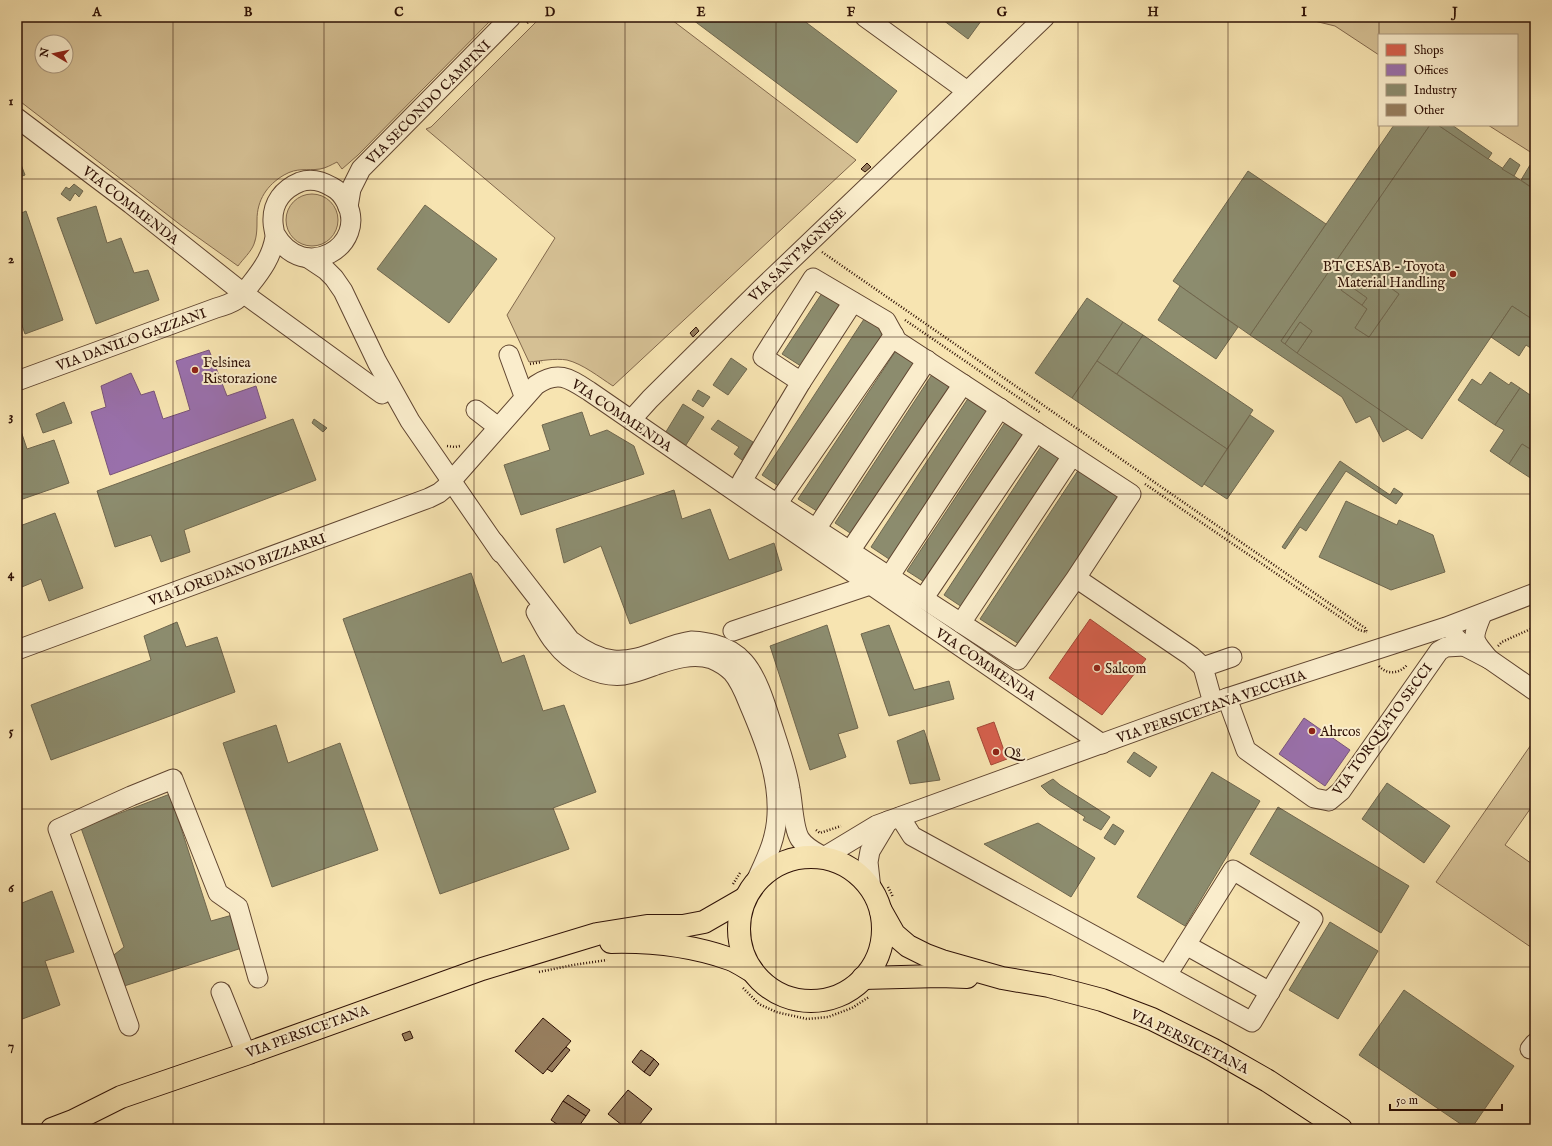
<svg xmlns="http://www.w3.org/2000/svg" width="1552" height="1146" viewBox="0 0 1552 1146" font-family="'IM FELL English',serif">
<rect width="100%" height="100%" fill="#f7e4b1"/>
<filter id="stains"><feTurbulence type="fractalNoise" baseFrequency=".005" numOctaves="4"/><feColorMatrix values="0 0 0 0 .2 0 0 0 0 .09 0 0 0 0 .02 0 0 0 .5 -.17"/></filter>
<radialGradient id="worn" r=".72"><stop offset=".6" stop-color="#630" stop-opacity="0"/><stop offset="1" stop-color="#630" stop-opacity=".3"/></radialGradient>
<g fill="#d5c094" stroke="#82684c" fill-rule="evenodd">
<path d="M17,17H494L358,155L342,169L337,162C331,165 326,168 320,169C306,171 298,167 284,175C267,185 257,200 257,220C257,228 257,236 254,244C251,252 243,259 238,266L182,226L17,99ZM42,42H66V66H42Z"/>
<path d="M541,17H668L856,160L613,386C599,377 583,364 567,360C555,358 541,361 529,362L507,315L555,238L426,129L431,127Z"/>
<polygon points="1298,17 1535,17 1535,155 1488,125 1517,125 1517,35 1379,35 1379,55 1335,26"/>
<circle cx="312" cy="220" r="26"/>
<polygon points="1535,739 1535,802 1505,845 1535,866 1535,950 1436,882"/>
</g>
<g fill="#d6604d" stroke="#a44837">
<polygon points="1090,619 1146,659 1102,715 1049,678"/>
<polygon points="994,722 1007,759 991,765 977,728"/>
</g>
<g fill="#9970ab" stroke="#795379">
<polygon points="209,350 227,396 256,386 266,418 110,475 91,412 106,407 101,386 131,373 141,395 154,391 163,419 190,410 176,361"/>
<polygon points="1304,718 1350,750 1325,786 1279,754"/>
</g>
<g fill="#8c8c6e" stroke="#70674e" fill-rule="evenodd">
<polygon points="689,17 799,17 897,91 857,143"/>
<polygon points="939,17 984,17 968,39"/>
<polygon points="1394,125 1430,125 1281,341 1408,429 1383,442 1370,416 1356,423 1342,397 1250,335"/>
<path d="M1430,125H1438L1535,190V321L1512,306L1422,439L1297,353L1312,331L1300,322L1285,344L1281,341ZM1359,265L1399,294L1369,337L1355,328L1367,309L1341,290Z"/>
<polygon points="1438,125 1452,125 1492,153 1488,159"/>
<polygon points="17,154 25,175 17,178"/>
<polygon points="1510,158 1520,165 1514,176 1502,169"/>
<polygon points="1530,165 1535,168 1535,190 1521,180"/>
<polygon points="1248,171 1326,224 1250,335 1173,281"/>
<polygon points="74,184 83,191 79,197 75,193 70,201 61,194 66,187 69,189"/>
<polygon points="425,205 497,259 449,323 377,269"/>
<polygon points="96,206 107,243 121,238 134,273 148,270 159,300 96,324 57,218"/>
<polygon points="26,211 63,320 25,334 17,311 17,215"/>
<polygon points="1359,265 1399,294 1369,337 1355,328 1367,309 1362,305 1367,298 1346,283"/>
<polygon points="1346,283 1367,298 1362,305 1341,290"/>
<polygon points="1180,286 1238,327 1216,359 1158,320"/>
<polygon points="826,287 847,301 804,368 782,354"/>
<polygon points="1087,298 1123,322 1072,398 1035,373"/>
<polygon points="1512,306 1535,321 1535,351 1526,345 1519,356 1491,337"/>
<polygon points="866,316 888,330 783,489 762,475"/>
<polygon points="1123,322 1143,335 1117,374 1097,361"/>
<polygon points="1300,322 1312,331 1297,353 1285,344"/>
<polygon points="1143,335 1253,410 1227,449 1117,374"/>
<polygon points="897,349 918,364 820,513 798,499"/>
<polygon points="731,358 747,369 728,395 713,385"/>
<polygon points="1097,361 1227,449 1202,487 1072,398"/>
<polygon points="1490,372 1509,385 1511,382 1520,388 1495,425 1458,400 1472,379 1481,385"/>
<polygon points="933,373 954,388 856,537 835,523"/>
<polygon points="1520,388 1530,395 1532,391 1535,393 1535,452 1522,444 1509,464 1490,451 1504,430 1495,425"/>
<polygon points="698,390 710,397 703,407 692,400"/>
<polygon points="969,397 991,412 892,561 871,547"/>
<polygon points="64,402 72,423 43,433 36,414"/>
<polygon points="683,404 704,417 684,448 664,435"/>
<polygon points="582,412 590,436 607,430 634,446 644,474 521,515 504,465 550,450 542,425"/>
<polygon points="1250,415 1274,431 1227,499 1204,484"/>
<polygon points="293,419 316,480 184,530 190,552 161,562 151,535 115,547 97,491"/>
<polygon points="314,419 327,428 323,432 312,423"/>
<polygon points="718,420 753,442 742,460 734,454 739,447 711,429"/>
<polygon points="1006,421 1027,435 929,585 907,571"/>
<polygon points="20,428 27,449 54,440 69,483 17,501 17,429"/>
<polygon points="1522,444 1535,452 1535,481 1509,464"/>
<polygon points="1042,445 1064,459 965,609 944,595"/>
<polygon points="1340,461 1390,495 1394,488 1403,494 1396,504 1346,471 1306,531 1300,527 1285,549 1282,547"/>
<polygon points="1079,469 1121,497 1022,646 980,619"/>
<polygon points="674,490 682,519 710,509 729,560 774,543 782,570 630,624 601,546 564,563 556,529"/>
<polygon points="1346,501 1397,525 1399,520 1433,535 1445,572 1391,590 1319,557"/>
<polygon points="55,513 83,588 49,601 41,579 17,589 17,527"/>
<polygon points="471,573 502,663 524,655 543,711 564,705 596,792 553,808 569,849 440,894 343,619"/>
<polygon points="177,622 186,647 217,637 235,692 51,760 31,705 151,660 144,636"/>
<polygon points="827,625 858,728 838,734 846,757 810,770 770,646"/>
<polygon points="889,625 914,690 949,681 954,699 889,716 861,634"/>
<polygon points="276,725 288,763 340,743 378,850 272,887 223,743"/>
<polygon points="924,730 940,780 910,784 897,741"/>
<polygon points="1134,752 1157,767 1150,777 1127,762"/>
<polygon points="1212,772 1260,801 1185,926 1137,897"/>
<polygon points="1053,779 1060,785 1110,817 1101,830 1083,820 1085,817 1049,794 1041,786"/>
<polygon points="1387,783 1450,826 1424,863 1362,819"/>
<polygon points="170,794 211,921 236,914 248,946 118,988 110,958 124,947 81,828"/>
<polygon points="1278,807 1409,886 1381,933 1250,854"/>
<polygon points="1038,823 1095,858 1071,897 984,844"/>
<polygon points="1113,824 1124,831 1115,845 1104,838"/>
<polygon points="52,891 74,952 45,961 60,1005 17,1021 17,905"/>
<polygon points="1330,922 1378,951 1338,1019 1289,990"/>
<polygon points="1404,990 1514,1066 1471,1129 1468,1129 1359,1055"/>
</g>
<g fill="#977e5e" stroke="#2e1005">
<polygon points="867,163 871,167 865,172 861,169"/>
<polygon points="696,327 699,331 693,337 690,333"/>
<polygon points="543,1018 571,1041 543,1074 515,1051"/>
<polygon points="410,1031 413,1038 405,1041 402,1034"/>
<polygon points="566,1047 570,1050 552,1072 547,1069"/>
<polygon points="641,1050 654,1059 644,1072 632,1062"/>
<polygon points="654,1059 659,1064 650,1076 644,1072"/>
<polygon points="628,1090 652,1109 636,1129 627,1129 608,1114"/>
<polygon points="568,1095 590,1110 586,1116 563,1101"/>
<polygon points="563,1101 586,1116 577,1129 564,1129 551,1120"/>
</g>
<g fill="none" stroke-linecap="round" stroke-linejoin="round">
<g stroke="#604530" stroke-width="21">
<g id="minor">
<polyline points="865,17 967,91"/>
<polyline points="17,118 131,204 243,293 382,394"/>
<polyline points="348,207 351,189 361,169 511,17"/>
<polyline points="308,258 326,270 334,278 343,291 377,362 410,421 501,553"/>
<polyline points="509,355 524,396"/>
<path d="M17,381L216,308C223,306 230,304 236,300C242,296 246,290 250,285C262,270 272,256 275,237C275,232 273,227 273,222C272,203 283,189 300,182C311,178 322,181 332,187C338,190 343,196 346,202C369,245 304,285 275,234"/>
<polyline points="801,382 853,302"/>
<polyline points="476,410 498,427"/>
<polyline points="631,420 650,399 762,288 1045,17"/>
<polyline points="777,504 894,335"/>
<polyline points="816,529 927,360"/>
<path d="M494,542L570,640C583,650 597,658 613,660C641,663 666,644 692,641C699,641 707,643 713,644C725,647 736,653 744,662C759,679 767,710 774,731C780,750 787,769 790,789C793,803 793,828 800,839C806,848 815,852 824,857L877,825L1227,698L1446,627L1535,593"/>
<polyline points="850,551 963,384"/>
<polyline points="889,577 1000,408"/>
<polyline points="1076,578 1018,660 742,481 801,382 763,357 813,278 886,321 897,341 1131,494 1076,578 1191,656 1203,667"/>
<polyline points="923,599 1036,432"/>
<path d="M536,612C542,622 547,634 555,643C570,663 599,678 624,675C635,673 645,669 656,665C674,659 693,653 712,659C719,662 727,667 732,672C740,681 745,694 749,704C764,739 779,776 777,815C776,840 766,859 756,881"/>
<polyline points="961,623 1072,456"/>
<polyline points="733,631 870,585"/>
<path d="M1455,637L1464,646L1489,659C1471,638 1472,639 1482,614"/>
<path d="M17,650L429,498L439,493L445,488L536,385C558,370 569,378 589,391L1102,744"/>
<polyline points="1489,659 1535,691"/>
<polyline points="1227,698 1246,750 1314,798 1329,801 1341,791 1439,651 1446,647 1464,646"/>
<polyline points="1213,703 1203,667 1232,657"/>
<polyline points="900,817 912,836 1252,1022 1313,919 1233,870 1167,975"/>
<polyline points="871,889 868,862 870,851 888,821"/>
<polyline points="1186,945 1270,992"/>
<polyline points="221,992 246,1054"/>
<polyline points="129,1026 58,829 131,796 173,779 218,893 238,907 258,978"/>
<polyline points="1530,1049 1535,1043"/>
</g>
</g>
<g stroke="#2e1005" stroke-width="24">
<g id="major">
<circle cx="811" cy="929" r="72"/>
<polyline points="881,911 894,934 908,946 926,955 942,961 1002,978 1049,986 1102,1000 1152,1019 1212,1049 1268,1081 1341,1129"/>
<path d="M611,942C650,941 693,946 730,959C738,962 745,967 752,971"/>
<polyline points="863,978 940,976 967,977"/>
<polyline points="52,1129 73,1121 121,1097 246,1054 482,969 597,934 647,926 683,926 704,922 744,899"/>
</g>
</g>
<g stroke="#2e1005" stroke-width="2.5" stroke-dasharray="1 2" stroke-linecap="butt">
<polyline points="527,23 533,17"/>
<polyline points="822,252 1365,628 1367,632"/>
<polyline points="905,320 1041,413"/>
<polyline points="530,364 542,362"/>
<polyline points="447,446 455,447 460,446"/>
<polyline points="1145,484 1359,630 1367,632"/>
<polyline points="1498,646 1502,642 1535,627"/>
<path d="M1379,666C1387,675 1399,674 1407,665"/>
<polyline points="816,830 820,833 841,826"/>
<polyline points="733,884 740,873"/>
<polyline points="888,887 893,897"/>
<polyline points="539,972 573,965 607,960"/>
<polyline points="743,988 759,1004 776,1012 807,1019 828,1017 852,1008 869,997"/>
</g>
<use href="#minor" stroke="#faedcc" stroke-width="19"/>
<use href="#major" stroke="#f7e4b1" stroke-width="22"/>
</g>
<path fill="none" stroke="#2e1005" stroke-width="1" stroke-opacity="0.55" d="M173,17V1129M324,17V1129M474,17V1129M625,17V1129M776,17V1129M927,17V1129M1078,17V1129M1228,17V1129M1379,17V35M1379,125V1129M17,179H1535M17,337H1535M17,494H1535M17,652H1535M17,809H1535M17,967H1535"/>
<g fill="#8f2418" stroke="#faedcc" stroke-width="1.5">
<circle cx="1453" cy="274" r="4"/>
<circle cx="195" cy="370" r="4"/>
<circle cx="1097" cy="668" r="4"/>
<circle cx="1312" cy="731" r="4"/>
<circle cx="996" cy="752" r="4"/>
</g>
<g text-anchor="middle" stroke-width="4" stroke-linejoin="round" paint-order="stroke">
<g font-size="14" fill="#2e1005" stroke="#faedcc">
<text transform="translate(428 102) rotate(-45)" y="5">VIA SECONDO CAMPINI</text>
<text transform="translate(131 205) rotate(38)" y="5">VIA COMMENDA</text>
<text transform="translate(797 254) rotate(-44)" y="5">VIA SANT'AGNESE</text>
<text transform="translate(131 339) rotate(-20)" y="5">VIA DANILO GAZZANI</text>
<text transform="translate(622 415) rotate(34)" y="5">VIA COMMENDA</text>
<text transform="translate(237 569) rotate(-20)" y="5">VIA LOREDANO BIZZARRI</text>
<text transform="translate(986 664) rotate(34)" y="5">VIA COMMENDA</text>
<text transform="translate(1211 706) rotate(-19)" y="5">VIA PERSICETANA VECCHIA</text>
<text transform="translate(1382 729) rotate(-54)" y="5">VIA TORQUATO SECCI</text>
<text transform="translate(307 1031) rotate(-20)" y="5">VIA PERSICETANA</text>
<text transform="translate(1190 1041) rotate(26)" y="5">VIA PERSICETANA</text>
</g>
<g font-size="14" fill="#2e1005" stroke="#faedcc" text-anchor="start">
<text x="1445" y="271" text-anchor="end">BT CESAB - Toyota<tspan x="1445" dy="16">Material Handling</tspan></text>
<text x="203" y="367">Felsinea<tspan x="203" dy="16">Ristorazione</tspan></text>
<text x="1105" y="673">Salcom</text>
<text x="1320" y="736">Ahrcos</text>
<text x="1004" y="757">Q8</text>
</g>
</g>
<rect width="1552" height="1146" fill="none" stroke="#f7e4b1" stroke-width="44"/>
<rect x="1378" y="34" width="140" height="92" fill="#faedcc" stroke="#a8957c"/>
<rect x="1386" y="44" width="20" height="12" fill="#d6604d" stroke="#a8957c"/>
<text x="1414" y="54" font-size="12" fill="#2e1005">Shops</text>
<rect x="1386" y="64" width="20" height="12" fill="#9970ab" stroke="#a8957c"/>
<text x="1414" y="74" font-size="12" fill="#2e1005">Offices</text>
<rect x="1386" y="84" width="20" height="12" fill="#8c8c6e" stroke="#a8957c"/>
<text x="1414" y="94" font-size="12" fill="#2e1005">Industry</text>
<rect x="1386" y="104" width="20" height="12" fill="#977e5e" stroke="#a8957c"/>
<text x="1414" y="114" font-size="12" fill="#2e1005">Other</text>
<g transform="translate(54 54) rotate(279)"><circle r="19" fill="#faedcc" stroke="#a8957c"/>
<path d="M0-3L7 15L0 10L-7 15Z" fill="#8f2418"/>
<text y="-6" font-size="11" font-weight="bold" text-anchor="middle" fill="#2e1005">N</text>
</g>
<path d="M1390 1104v6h112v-6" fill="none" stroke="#2e1005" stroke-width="2"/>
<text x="1396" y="1104" font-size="12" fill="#2e1005" stroke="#faedcc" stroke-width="3" paint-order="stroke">50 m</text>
<rect x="22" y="22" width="1508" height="1102" fill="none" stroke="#2e1005" stroke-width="1.5"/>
<g font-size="13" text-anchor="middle" font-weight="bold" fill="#2e1005">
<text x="97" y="16">A</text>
<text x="248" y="16">B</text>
<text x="399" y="16">C</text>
<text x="550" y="16">D</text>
<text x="701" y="16">E</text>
<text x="851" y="16">F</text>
<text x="1002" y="16">G</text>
<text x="1153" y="16">H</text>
<text x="1304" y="16">I</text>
<text x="1455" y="16">J</text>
<text x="11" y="105">1</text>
<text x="11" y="263">2</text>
<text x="11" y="420">3</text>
<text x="11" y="578">4</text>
<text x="11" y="735">5</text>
<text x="11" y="892">6</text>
<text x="11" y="1050">7</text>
</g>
<rect width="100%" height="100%" filter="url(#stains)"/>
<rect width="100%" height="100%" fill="url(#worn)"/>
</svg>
